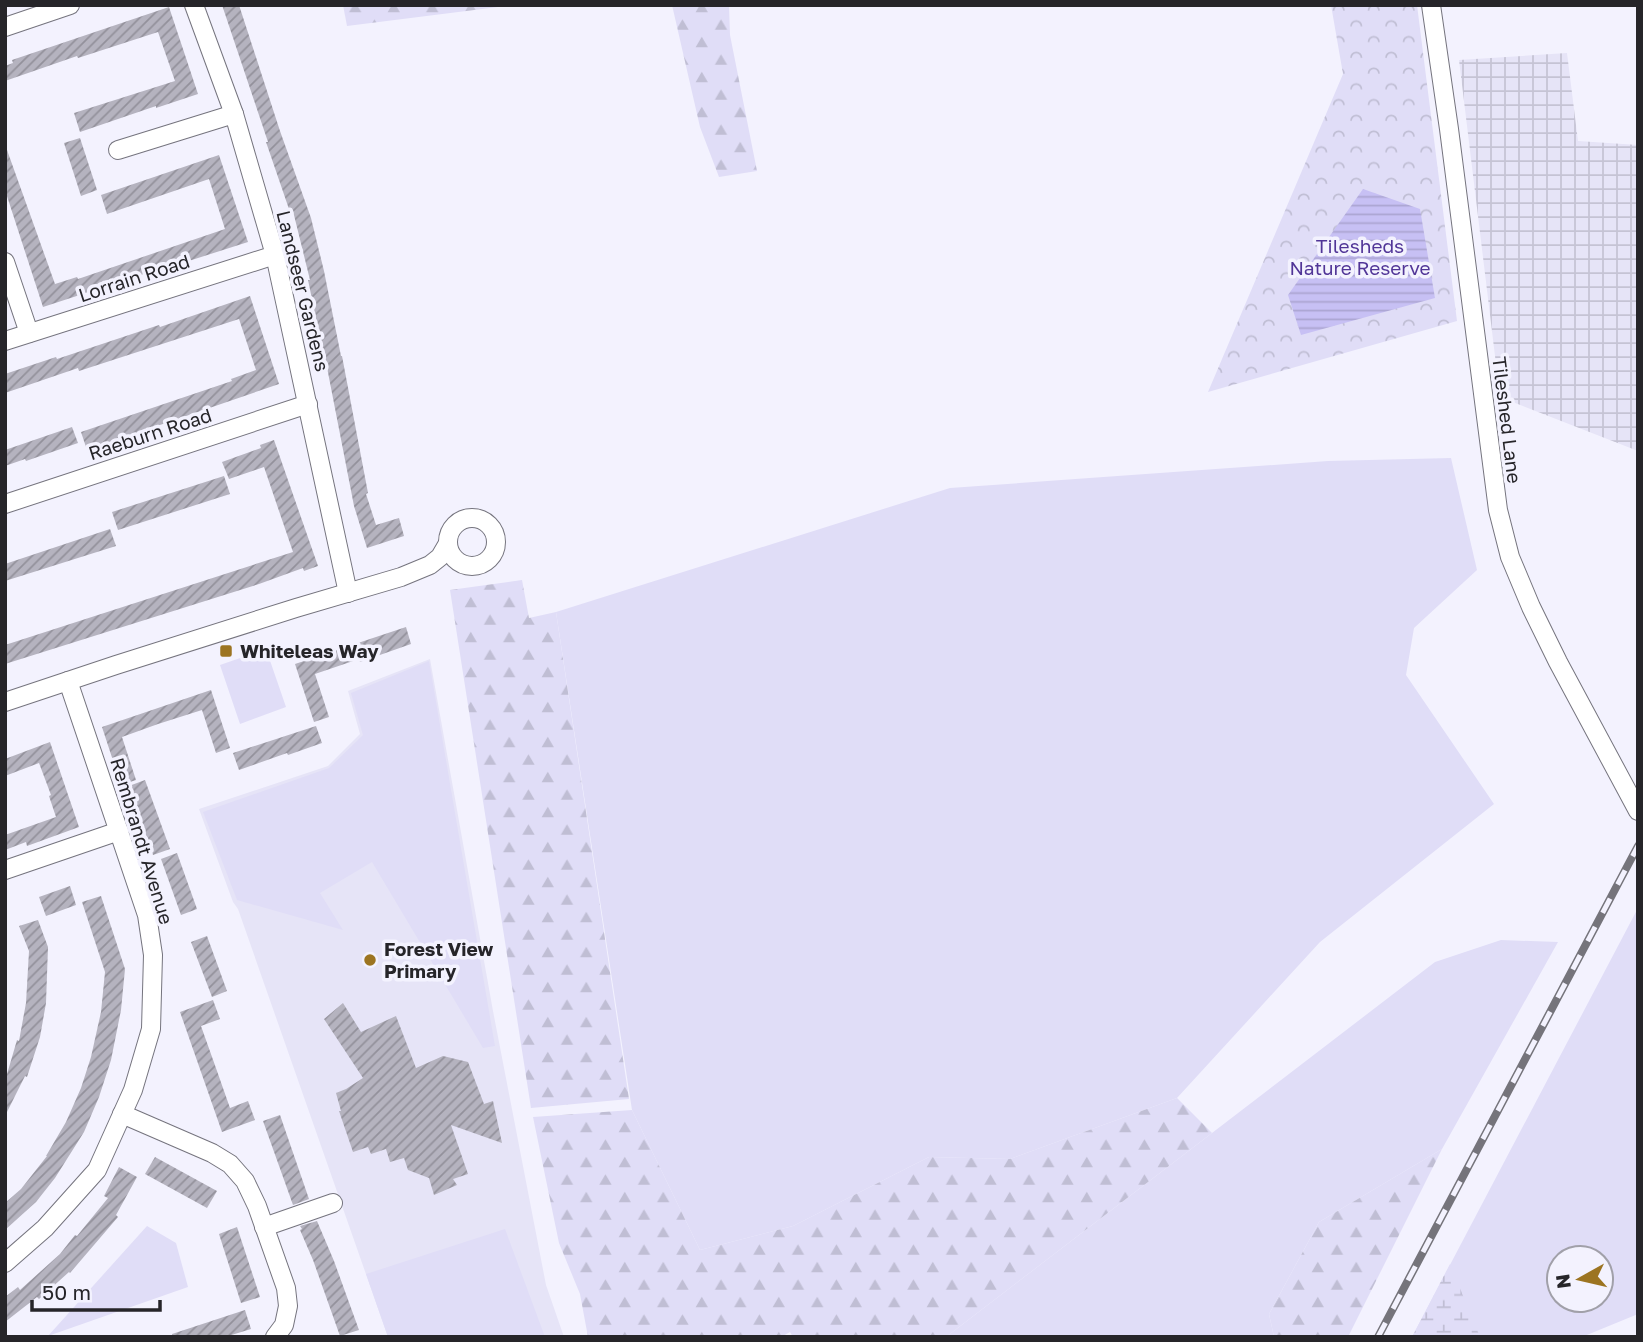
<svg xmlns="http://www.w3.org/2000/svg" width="1643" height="1342" viewBox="0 0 1643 1342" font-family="'Golos Text',sans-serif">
<defs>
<pattern id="industrial-grid" width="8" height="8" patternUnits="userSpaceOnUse" patternTransform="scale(1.75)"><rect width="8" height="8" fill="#e6e4f7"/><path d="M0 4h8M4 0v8" fill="none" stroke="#c5c3d4"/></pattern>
<pattern id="forest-firs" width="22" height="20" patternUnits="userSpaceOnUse" patternTransform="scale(1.75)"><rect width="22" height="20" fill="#e0ddf7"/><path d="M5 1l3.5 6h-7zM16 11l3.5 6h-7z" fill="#c0bed4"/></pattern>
<pattern id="wetland-marsh" width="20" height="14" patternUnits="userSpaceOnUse" patternTransform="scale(1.75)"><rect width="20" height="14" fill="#e0ddf7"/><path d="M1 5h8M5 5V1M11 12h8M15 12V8" fill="none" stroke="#c0bed4"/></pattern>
<pattern id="park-crowns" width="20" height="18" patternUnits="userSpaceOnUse" patternTransform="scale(1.75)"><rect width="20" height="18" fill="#e0ddf7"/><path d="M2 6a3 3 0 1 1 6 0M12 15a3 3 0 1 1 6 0" fill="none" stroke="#c0bed4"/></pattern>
<pattern id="water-rules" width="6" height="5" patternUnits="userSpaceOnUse" patternTransform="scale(1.75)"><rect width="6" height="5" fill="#c7c0f4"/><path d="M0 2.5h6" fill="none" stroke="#aba5d1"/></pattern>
<pattern id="building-hatch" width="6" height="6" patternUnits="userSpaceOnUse" patternTransform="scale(1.75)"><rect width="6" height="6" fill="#b5b3bf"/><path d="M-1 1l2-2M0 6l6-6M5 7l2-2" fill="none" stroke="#93919b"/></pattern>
</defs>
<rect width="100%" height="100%" fill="#f3f2fe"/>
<polygon fill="#e6e4f7" points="430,659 493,1011 546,1285 564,1337 388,1337 238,909 233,902 199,809 328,766 360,734 348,691"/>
<polygon fill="url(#industrial-grid)" points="1567,53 1578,141 1638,145 1638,451 1500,397 1459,60"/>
<g fill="#e0ddf7" fill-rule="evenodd">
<polygon points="1451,458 1477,570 1414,628 1406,675 1494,804 1320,942 1177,1098 1010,1159 929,1157 793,1226 700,1250 632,1110 556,612 950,488 1328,461"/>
<polygon points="266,649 286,707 240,724 220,665"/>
<polygon points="429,661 495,1046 483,1048 372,862 320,893 343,930 237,900 203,812 329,768 363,735 351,693"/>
<path d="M1638,908V1314L1582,1337H1412ZM1559,1258H1601V1300H1559Z"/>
<polygon points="1501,940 1558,942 1442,1149 1319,1222 1269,1314 1274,1337 946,1337 1435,962"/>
<polygon points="147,1226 176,1243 188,1287 48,1336"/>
<polygon points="505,1229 545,1337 388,1337 366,1274"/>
</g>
<g fill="url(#forest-firs)">
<polygon points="343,5 514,5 347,26"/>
<polygon points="672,5 729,5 730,35 757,171 719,177 700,127"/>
<polygon points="522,580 529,618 556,612 629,1099 531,1108 450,590"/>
<polygon points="1177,1098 1212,1133 946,1337 793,1337 790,1332 781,1337 588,1337 580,1294 559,1243 533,1117 632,1110 700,1250 793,1226 929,1157 1010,1159"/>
<polygon points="1442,1149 1348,1337 1274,1337 1269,1314 1319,1222"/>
</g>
<polygon fill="url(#wetland-marsh)" points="1450,1264 1480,1337 1412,1337"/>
<polygon fill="url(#park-crowns)" points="1331,5 1417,5 1457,321 1208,392 1343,74"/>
<polygon fill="url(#water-rules)" points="1363,189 1420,209 1435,298 1301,335 1288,295"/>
<g fill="url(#building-hatch)">
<polygon points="222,5 239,5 280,131 311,218 324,271 341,356 342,356 368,493 366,494 376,525 399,518 404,536 367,548 354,506 324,352 323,352 308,280 310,280 293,211 290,212 266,142 268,142"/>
<polygon points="169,7 198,94 156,108 156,106 80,132 74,113 175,81 158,32 78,58 77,56 5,81 5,66 13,63 12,60"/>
<polygon points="80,138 97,190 81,196 64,143"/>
<polygon points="5,150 7,150 55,284 77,277 78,279 225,229 209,179 107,214 101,195 219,155 248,242 148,274 147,273 43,307 5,190"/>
<polygon points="250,296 279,384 87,450 81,432 232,381 231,379 256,370 239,319 79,371 78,368 5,393 5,374 56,357 57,359 159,325 160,327"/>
<polygon points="72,427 78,443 26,461 25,459 5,466 5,450"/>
<polygon points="274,440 318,566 304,571 303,568 259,584 5,664 5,645 293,552 264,467 229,479 222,462 261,448 260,445"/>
<polygon points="224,476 230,494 118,530 112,512"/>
<polygon points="110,529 116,546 5,581 5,564"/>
<polygon points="406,627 411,644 360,662 359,659 315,674 329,717 314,722 295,664"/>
<polygon points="211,690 230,748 216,753 202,710 158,724 122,737 136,780 121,785 102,727"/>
<polygon points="316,726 322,743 288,755 287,753 239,770 233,753"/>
<polygon points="50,742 79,827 27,846 26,842 5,850 5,835 56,817 49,796 51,795 39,763 5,776 5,759"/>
<polygon points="145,780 170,849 153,855 129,786"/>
<polygon points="177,853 197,909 181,915 161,859"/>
<polygon points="70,886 76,905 46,916 39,897"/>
<polygon points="101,896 125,969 121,1010 111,1060 99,1097 84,1132 55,1178 36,1202 5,1230 5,1203 21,1189 47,1156 46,1156 66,1122 81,1088 91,1057 101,1012 105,972 82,902"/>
<polygon points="38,920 48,947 46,1003 40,1037 27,1077 25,1076 5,1116 5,1081 17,1040 19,1041 26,1003 29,951 19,926"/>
<polygon points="207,936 227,991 212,997 191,942"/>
<polygon points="213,1000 220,1019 201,1026 217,1071 230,1108 248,1101 255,1120 222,1132 180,1012"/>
<polygon points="343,1003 361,1032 396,1016 416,1068 443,1056 468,1062 484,1104 493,1101 502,1143 451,1125 468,1174 453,1179 457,1185 434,1195 429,1178 408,1170 404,1158 390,1162 386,1149 371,1154 368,1147 353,1152 339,1111 341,1111 336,1093 346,1089 363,1078 324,1019"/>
<polygon points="280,1115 309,1199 293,1205 263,1121"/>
<polygon points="155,1157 217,1191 207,1208 145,1174"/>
<polygon points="119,1167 137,1177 116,1215 118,1217 70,1273 69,1272 39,1299 37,1297 5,1322 5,1297 18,1287 20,1290 60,1254 75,1235 77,1236 108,1198 104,1196"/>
<polygon points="317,1221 334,1261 359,1330 340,1336 313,1260 300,1230 302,1229 300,1226"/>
<polygon points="237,1227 260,1297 241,1303 219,1234"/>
<polygon points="245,1310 251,1329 225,1337 172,1337 172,1334"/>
</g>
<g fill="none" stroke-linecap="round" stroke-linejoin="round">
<g stroke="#75747e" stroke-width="20">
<g id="minor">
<polyline points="194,5 234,114 275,255 348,593"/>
<polyline points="1431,5 1449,129 1498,510 1510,557 1531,607 1558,662 1638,811"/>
<polyline points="5,27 70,5"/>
<polyline points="118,150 234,114"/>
<polyline points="5,262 29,333"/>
<polyline points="5,341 275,255"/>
<polyline points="5,504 308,404"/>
<circle cx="472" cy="542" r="24"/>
<polyline points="5,702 116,665 296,608 401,577 430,565 440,557 447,545"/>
<polyline points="5,870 119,831"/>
<polyline points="122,1114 212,1153 230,1164 245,1181 257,1206 286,1288 288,1306 284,1325 275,1337"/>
<polyline points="264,1227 333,1203"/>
<polyline points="5,1263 45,1228 97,1170 133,1090 151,1029 153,955 147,915 68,681"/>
</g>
</g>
<use href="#minor" stroke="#fff" stroke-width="18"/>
<g stroke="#75747b" stroke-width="8">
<polyline id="rail" points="1378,1337 1638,846"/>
</g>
<use href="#rail" stroke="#f3f2fe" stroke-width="5" stroke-dasharray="16" stroke-linecap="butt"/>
</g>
<g fill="#9c7421" stroke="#f3f2fe" stroke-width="2.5">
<rect x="219" y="644" width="14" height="14" rx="3.5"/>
<circle cx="370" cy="960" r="7"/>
</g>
<g text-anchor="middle" stroke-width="7" stroke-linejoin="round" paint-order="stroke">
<g font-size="19" fill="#513597" stroke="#f3f2fe">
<text x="1360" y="253">Tilesheds<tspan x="1360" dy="22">Nature Reserve</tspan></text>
</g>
<g font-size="19" fill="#262529" stroke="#f3f2fe">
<text transform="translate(134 278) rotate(-18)" y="7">Lorrain Road</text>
<text transform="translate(303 291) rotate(76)" y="7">Landseer Gardens</text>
<text transform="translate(1507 420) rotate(83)" y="7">Tileshed Lane</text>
<text transform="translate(150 434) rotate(-18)" y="7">Raeburn Road</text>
<text transform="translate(142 841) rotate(73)" y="7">Rembrandt Avenue</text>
</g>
<g font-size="19" font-weight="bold" fill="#262529" stroke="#f3f2fe" text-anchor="start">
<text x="240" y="658">Whiteleas Way</text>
<text x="384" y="956">Forest View<tspan x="384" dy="22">Primary</tspan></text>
</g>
</g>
<rect width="1643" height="1342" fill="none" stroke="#262529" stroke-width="14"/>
<g transform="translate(1580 1279) rotate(262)"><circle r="33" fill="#f3f2fe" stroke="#a1a0a9" stroke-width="2"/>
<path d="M0-5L12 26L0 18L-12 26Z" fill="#9c7421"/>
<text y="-10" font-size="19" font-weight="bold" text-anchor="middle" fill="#262529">N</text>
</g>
<path d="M32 1300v10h128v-10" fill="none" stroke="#262529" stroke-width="3.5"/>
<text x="42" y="1300" font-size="21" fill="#262529" stroke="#f3f2fe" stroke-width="5" paint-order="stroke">50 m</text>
</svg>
